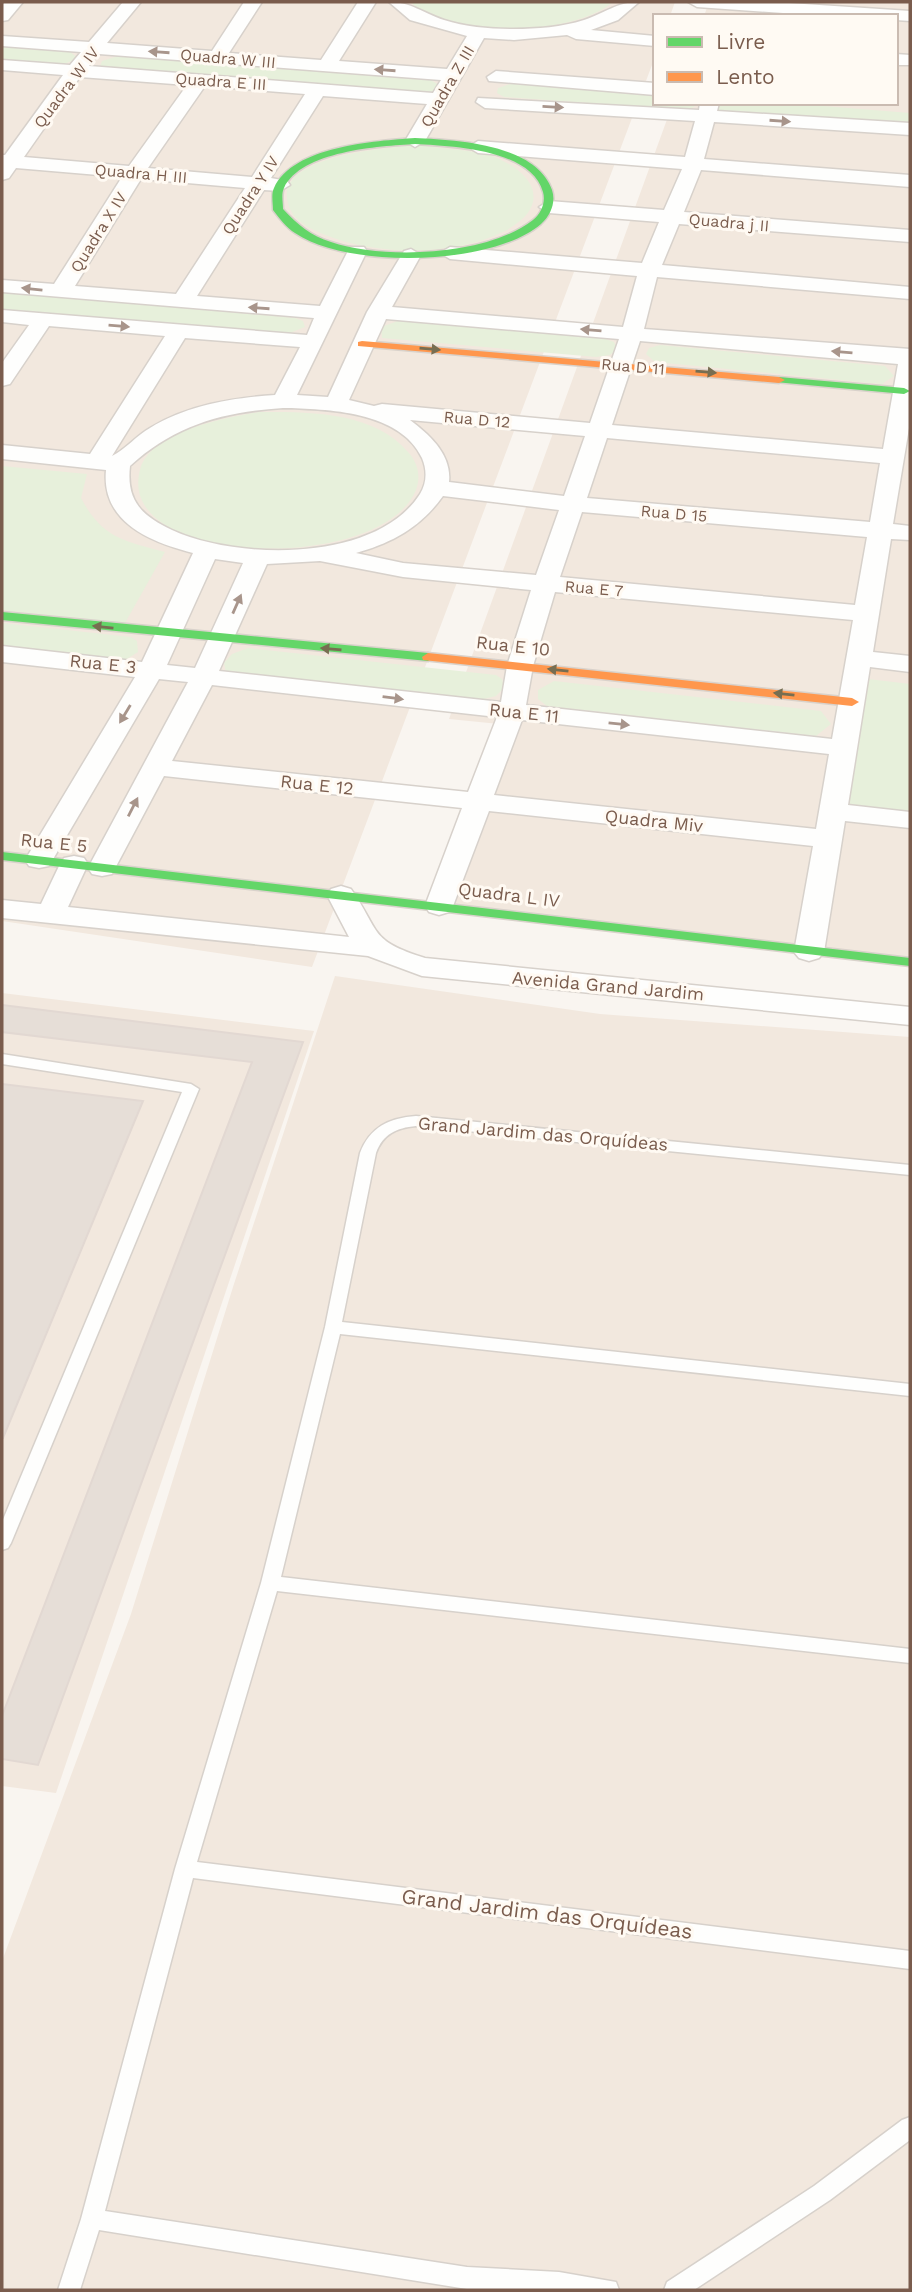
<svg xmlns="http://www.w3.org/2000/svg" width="912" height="2292" viewBox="0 0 912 2292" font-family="'Work Sans',sans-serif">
<rect width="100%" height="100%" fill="#f9f5f0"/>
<g fill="#f2e8de">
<polygon points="2,2 675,2 670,16 655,16 655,57 312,967 2,921"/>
<polygon points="709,2 910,2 910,958 439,906 499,724 449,719 673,103 896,103 896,16 704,16"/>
<polygon points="335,976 600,1014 910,1037 910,2290 2,2290 2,1961 131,1614 233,1287"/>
<polygon points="2,993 314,1031 56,1793 2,1786"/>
</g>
<g fill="#e7f0db">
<path d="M411,2H613C576,35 446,42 411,2Z"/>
<polygon points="2,46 70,52 78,58 60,66 2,61"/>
<polygon points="118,56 429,79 439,85 437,90 427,93 100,66 102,61"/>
<polygon points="513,83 655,93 655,103 703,103 686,110 504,97 497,93 498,88"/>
<polygon points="710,103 786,103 910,113 910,127 718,111"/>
<path d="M416,145C437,148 459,149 480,153C525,163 561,201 505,231C456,256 379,256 328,236C312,230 292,221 288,203C274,155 389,148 416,145Z"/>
<polygon points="2,292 295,318 303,321 305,327 287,334 2,309"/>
<polygon points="398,321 603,338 614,342 617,349 610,355 596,357 382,338 381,327"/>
<polygon points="660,345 885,366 894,376 882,384 655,362 646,354 649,348"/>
<path d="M259,412C309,412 373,411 408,452C418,463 421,476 416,490C382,574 114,568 140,470C150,431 225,418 259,412Z"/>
<path d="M2,466L87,474L81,498C102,538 124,541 165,552L125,623L2,610Z"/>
<polygon points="2,623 131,637 137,641 138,652 117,665 2,652"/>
<polygon points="248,648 496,675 502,679 504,688 496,696 480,700 226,672 224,663 232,654"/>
<polygon points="868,679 910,684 910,815 844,808"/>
<polygon points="554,681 821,711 831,724 816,736 547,706 538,699 538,690"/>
</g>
<g fill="#e6ded7" stroke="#e2d8d2" stroke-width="2">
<polygon points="2,1005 303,1042 38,1765 2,1759 2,1716 252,1062 2,1032"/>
<polygon points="2,1084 143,1101 3,1438 2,1438"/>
</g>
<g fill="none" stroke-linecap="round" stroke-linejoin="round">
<g stroke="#d7d1cb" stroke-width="3">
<g id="lane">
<polygon points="2,1054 191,1084 199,1089 11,1543 8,1548 2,1550 2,1522 182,1092 2,1064"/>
<path d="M416,1116L910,1165V1175L416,1126C396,1128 383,1134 376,1153L342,1322L910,1384V1396L340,1334L281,1577L910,1649V1663L277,1591L197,1862L910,1951V1969L193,1878L105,2211L467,2267L559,2272L616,2282L619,2290L467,2289L99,2230L80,2290H58L81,2219L175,1869L261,1583L325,1327L360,1153C370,1127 389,1118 416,1116Z"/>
<polygon points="910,2117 910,2140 830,2200 694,2290 664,2290 667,2282 814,2186 902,2120"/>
</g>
</g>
<g stroke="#d7d1cb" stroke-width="3">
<g id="street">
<polygon points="5,2 23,2 8,20 2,21 2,5"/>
<path d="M123,2H141L107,43L212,51L244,2H262L229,53L321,60L358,2H376L339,61L447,69L467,36L410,20L389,2C411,2 423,13 444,20C466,27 491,29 514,29C537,29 562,27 584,20C605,13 617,2 639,2L618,20L591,30L655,36V46L576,39L567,35L514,40L484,38L425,141L415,147L405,141L427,104L323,96L271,178L287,181L290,185L280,191L264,190L197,296L320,306L350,247H364L367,251L297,395L328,397L367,312L404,251L411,249L421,255L392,307L623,327L637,276L450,259L440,253L450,247L642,263L659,222L549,213L539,207L549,201L664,210L682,169L478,153L468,147L478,141L685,157L695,121L485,108L476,102L478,98L699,110L700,103H719L717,111L910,123V135L714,122L704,159L910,175V187L701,170L684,212L910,230V242L679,224L662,265L910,287V299L657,277L644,329L910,349V422L893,524L910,526V540L891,539L873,652L910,656V672L870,667L848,805L910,812V828L845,821L824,952L819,958L809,961L799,958L794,952L813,846L489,811L453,906L449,912L439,915L429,912L425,906L462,808L164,776L112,874L102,876L92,874L88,868L188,682L159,679L49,866L39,868L29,866L25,860L135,677L2,662V646L142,662L193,553C150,542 101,522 106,470L2,459V445L90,454L165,336L49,326L10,384L2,386V363L29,325L2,322V310L307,335L314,318L2,292V280L54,284L122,177L16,168L9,178L2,180V155H5L63,75L2,70V60L70,65L81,52L2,46V36L89,42ZM99,54L441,80L433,93L89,66ZM80,77L187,85L129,166L24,157ZM205,86L305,94L252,177L148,168ZM141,179L245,188L176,294L75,286ZM386,319L619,339L590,423L382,404L374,406L349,400ZM185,338L300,347L275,395C232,398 188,405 150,428C137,435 125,450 112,456ZM640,341L898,364L883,449L612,425ZM283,408C327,409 400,411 422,458C427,470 427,483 420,494C376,563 237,560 172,530C142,516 126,501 130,466C175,425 223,412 283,408ZM410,420L585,436L564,496L449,482C452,455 430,435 410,420ZM607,438L880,463L870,522L587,498ZM443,496L559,510L536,575L403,563L356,553C392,543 421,527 443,496ZM582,512L867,537L855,605L560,577ZM215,559L243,563L195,668L167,665ZM320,561L403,577L531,590L507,666L501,702L219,671L267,564ZM555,592L853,620L832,739L526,705L533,666ZM212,685L497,717L468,792L172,761ZM522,720L829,754L816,829L494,795Z"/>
<polygon points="688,2 774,2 910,11 910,21 896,20 896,16 825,16 697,7"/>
<polygon points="896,54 910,55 910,65 896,65"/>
<polygon points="496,71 655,83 655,95 489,81 487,77"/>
<path d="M74,856L84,858L88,864L68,907L349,937L327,895L331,889L341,886L351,889C381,932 368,940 425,958L910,1007V1025L422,976L368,956L2,918V900L41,904L60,864L64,858Z"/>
</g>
</g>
<g stroke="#d9d2cb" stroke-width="3">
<g id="fast">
<path d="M415,138C457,140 536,144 552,190C556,202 551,215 541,224C492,266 348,269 295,233C287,228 279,218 273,210C273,203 271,194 274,188C293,146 375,141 415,138ZM415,144C452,146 531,149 543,192C546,202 541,214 533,220C487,256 384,260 331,242C311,236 297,224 283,209C283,202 281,194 284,188C301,151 379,146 415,144Z"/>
<polygon points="779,377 904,388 910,391 904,394 775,382 773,380"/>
<polygon points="2,612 428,653 434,657 428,661 2,620"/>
<polygon points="2,852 910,958 910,966 2,860"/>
</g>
</g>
<g stroke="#d9d2cb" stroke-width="3">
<g id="slow">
<polygon points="362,341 779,377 785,380 779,383 358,346 358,342"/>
<polygon points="428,653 852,698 859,702 852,706 423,660 422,657"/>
</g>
</g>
<use href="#lane" fill="#fefefd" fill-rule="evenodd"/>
<use href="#street" fill="#fefefd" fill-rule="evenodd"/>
<use href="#fast" fill="#63d668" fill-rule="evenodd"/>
<use href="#slow" fill="#ff974d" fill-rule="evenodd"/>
</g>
<defs><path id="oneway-solid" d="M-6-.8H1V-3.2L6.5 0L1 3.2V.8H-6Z" transform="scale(1.75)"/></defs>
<g fill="#a8958b">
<use href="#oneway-solid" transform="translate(159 52) rotate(-176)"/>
<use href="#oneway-solid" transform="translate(385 70) rotate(-176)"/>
<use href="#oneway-solid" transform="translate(553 107) rotate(3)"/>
<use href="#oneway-solid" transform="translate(780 121) rotate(4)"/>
<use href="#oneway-solid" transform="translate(32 289) rotate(-174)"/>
<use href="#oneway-solid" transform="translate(259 308) rotate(-176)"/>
<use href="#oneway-solid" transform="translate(119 326) rotate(5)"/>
<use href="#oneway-solid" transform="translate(591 330) rotate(-175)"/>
<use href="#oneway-solid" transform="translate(842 352) rotate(-175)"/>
<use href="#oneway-solid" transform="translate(237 604) rotate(-66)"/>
<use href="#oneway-solid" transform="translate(393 698) rotate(7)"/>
<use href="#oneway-solid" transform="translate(125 714) rotate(121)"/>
<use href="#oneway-solid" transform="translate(619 724) rotate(6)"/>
<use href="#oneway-solid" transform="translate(133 807) rotate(-63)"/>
</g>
<g fill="#776e51">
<use href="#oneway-solid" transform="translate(430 349) rotate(5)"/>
<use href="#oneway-solid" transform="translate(706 372) rotate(5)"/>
<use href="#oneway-solid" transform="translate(103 627) rotate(-174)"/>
<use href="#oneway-solid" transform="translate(331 649) rotate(-175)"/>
<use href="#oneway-solid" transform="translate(558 670) rotate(-174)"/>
<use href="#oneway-solid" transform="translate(784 694) rotate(-174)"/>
</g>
<g text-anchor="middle" stroke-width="6" stroke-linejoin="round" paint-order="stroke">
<g font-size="16" fill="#7a5c4d" stroke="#fffaf3">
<text transform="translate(228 58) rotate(5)" y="6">Quadra W III</text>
<text transform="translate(221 81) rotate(4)" y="6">Quadra E III</text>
<text transform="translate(447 86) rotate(-60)" y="6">Quadra Z III</text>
<text transform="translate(66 87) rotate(-53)" y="6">Quadra W IV</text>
<text transform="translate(141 173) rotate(5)" y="6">Quadra H III</text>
<text transform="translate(250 195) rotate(-57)" y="6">Quadra Y IV</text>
<text transform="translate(729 222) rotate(5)" y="6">Quadra j II</text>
<text transform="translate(98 232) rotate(-58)" y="6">Quadra X IV</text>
<text transform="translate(633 366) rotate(5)" y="6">Rua D 11</text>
<text transform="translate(477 419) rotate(5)" y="6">Rua D 12</text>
<text transform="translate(674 513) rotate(5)" y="6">Rua D 15</text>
<text transform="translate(594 588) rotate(5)" y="6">Rua E 7</text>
</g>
<g font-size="18" fill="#7a5c4d" stroke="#fffaf3">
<text transform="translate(513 646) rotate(6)" y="6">Rua E 10</text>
<text transform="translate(103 664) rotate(6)" y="6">Rua E 3</text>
<text transform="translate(524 713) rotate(6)" y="6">Rua E 11</text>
<text transform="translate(317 785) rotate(6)" y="6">Rua E 12</text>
<text transform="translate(654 821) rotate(6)" y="6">Quadra Miv</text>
<text transform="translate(54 843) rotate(6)" y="6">Rua E 5</text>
<text transform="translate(509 895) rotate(7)" y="6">Quadra L IV</text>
<text transform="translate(608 986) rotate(5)" y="6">Avenida Grand Jardim</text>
<text transform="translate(543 1134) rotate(5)" y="6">Grand Jardim das Orquídeas</text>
</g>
<g font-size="21" fill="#7a5c4d" stroke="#fffaf3">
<text transform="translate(547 1914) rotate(7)" y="7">Grand Jardim das Orquídeas</text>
</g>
</g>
<rect width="912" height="2292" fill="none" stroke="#7a5c4d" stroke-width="7"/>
<rect x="653" y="14" width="245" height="91" fill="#fffaf3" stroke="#cabbb1" stroke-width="2"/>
<rect x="667" y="37" width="35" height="10" fill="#63d668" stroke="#cabbb1" stroke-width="2"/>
<text x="716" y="49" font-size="21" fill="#7a5c4d">Livre</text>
<rect x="667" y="72" width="35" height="10" fill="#ff974d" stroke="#cabbb1" stroke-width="2"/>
<text x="716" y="84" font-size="21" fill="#7a5c4d">Lento</text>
</svg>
